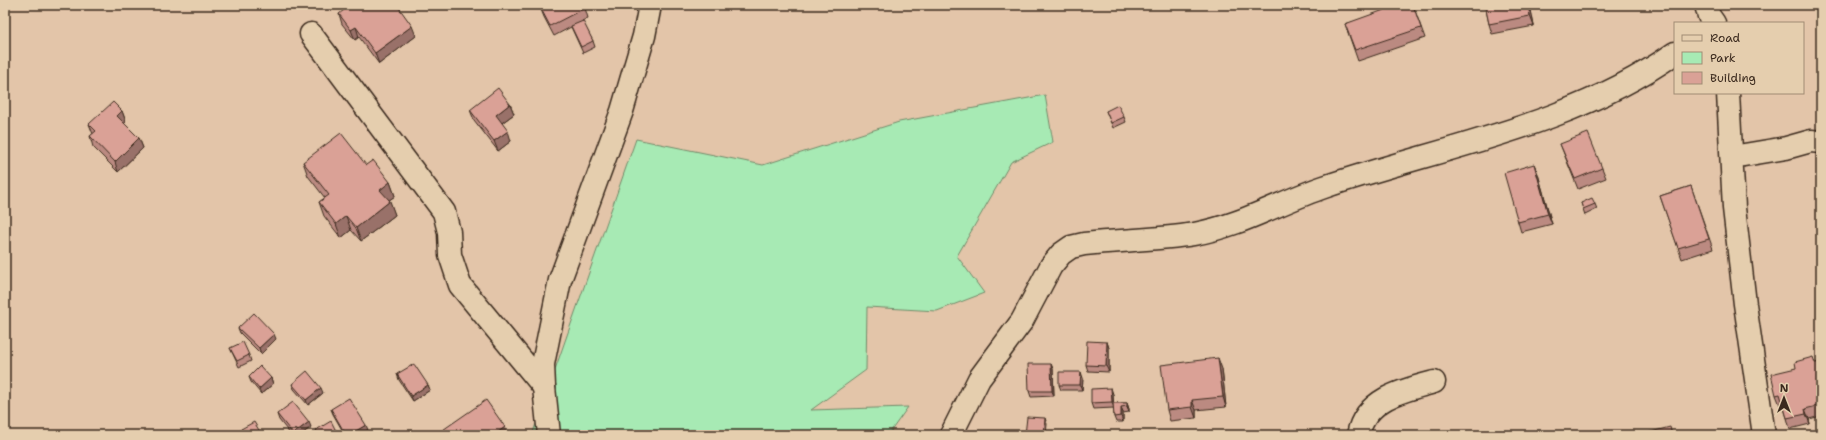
<svg xmlns="http://www.w3.org/2000/svg" width="1826" height="440" viewBox="0 0 1826 440" font-family="'Shantell Sans',sans-serif">
<rect width="100%" height="100%" fill="#e3c5a9"/>
<filter id="ink" filterUnits="userSpaceOnUse"><feTurbulence type="fractalNoise" baseFrequency=".025" numOctaves="2"/><feDisplacementMap in="SourceGraphic" scale="8" xChannelSelector="R" yChannelSelector="G"/><feConvolveMatrix kernelMatrix="1 2 1 2 8 2 1 2 1" color-interpolation-filters="sRGB"/></filter>
<g filter="url(#ink)">
<polygon fill="#a7eab4" stroke="#718a69" points="1045,95 1053,142 1011,162 957,256 984,293 937,311 867,307 866,370 811,410 908,407 888,435 532,435 636,139 763,165 899,122"/>
<g fill="none" stroke-linecap="round" stroke-linejoin="round">
<g stroke="#3b2a1e" stroke-width="25">
<g id="minor">
<polyline points="1706,5 1709,16 1714,23"/>
<polyline points="311,34 444,212 449,232 450,255 460,285 544,387"/>
<polyline points="1728,93 1734,208 1745,304 1764,435"/>
<polyline points="1732,157 1786,148 1811,141 1821,142"/>
<polyline points="549,435 544,387 543,364 560,280 622,111 644,36 650,5"/>
<path d="M951,435L979,379L1022,321L1051,266L1061,254L1071,247L1084,244C1120,240 1158,240 1194,234C1240,226 1280,202 1324,187C1442,147 1572,126 1675,53"/>
<path d="M1358,435C1365,399 1403,390 1434,382"/>
</g>
</g>
<use href="#minor" stroke="#e5ceae" stroke-width="22"/>
</g>
<g fill="#bb8a81" stroke="#3b2a1e">
<polygon points="1413,5 1425,38 1358,61 1345,24"/>
<polygon points="1485,5 1530,5 1534,26 1492,34 1489,24"/>
<polygon points="540,7 585,8 588,18 582,21 593,41 595,47 583,53 571,27 554,36 544,17"/>
<polygon points="339,14 416,36 379,64 359,37 355,40 342,24"/>
<polygon points="510,104 514,114 502,123 511,141 498,151 474,120 470,110"/>
<polygon points="122,111 126,122 124,123 139,138 143,148 118,172 93,147 90,136 93,134 89,124"/>
<polygon points="1106,111 1124,117 1126,122 1113,128"/>
<polygon points="1560,144 1602,168 1606,178 1578,189"/>
<polygon points="303,162 366,165 390,182 395,196 389,200 395,215 361,241 351,230 341,238 324,216 319,202 325,198 308,176"/>
<polygon points="1534,164 1538,174 1552,224 1521,232 1518,222"/>
<polygon points="1691,186 1713,249 1682,259 1660,196"/>
<polygon points="1581,203 1595,204 1597,209 1585,215"/>
<polygon points="238,328 276,339 261,354 240,333"/>
<polygon points="1107,342 1109,348 1109,372 1088,371 1086,365"/>
<polygon points="230,348 249,355 251,361 239,367"/>
<polygon points="1821,362 1821,416 1809,419 1810,424 1790,429 1787,418 1783,405 1780,405 1776,395 1816,363"/>
<polygon points="1051,364 1053,369 1054,396 1031,397 1029,391"/>
<polygon points="1222,369 1226,407 1196,410 1196,418 1170,421 1167,410"/>
<polygon points="397,374 428,385 430,390 413,401 399,380"/>
<polygon points="249,377 271,378 273,384 261,394 251,382"/>
<polygon points="1083,378 1082,390 1061,390 1059,385"/>
<polygon points="292,384 323,393 308,405 294,389"/>
<polygon points="1113,394 1113,403 1127,403 1129,409 1129,412 1123,413 1123,422 1116,422 1114,417 1114,408 1093,409 1091,403"/>
<polygon points="331,409 368,430 360,435 345,435 333,414"/>
<polygon points="277,414 311,427 301,435 291,435 279,420"/>
</g>
<g fill="#997169" stroke="#3b2a1e">
<polygon points="1528,5 1530,5 1534,26 1530,16"/>
<polygon points="412,26 416,36 379,64 375,53"/>
<polygon points="356,27 359,37 355,40 351,30"/>
<polygon points="510,104 514,114 499,125 496,115"/>
<polygon points="122,111 126,122 121,126 117,116"/>
<polygon points="508,131 511,141 498,151 494,141"/>
<polygon points="139,138 143,148 118,172 115,162"/>
<polygon points="1534,164 1538,174 1552,224 1548,214"/>
<polygon points="390,182 395,196 385,203 380,190"/>
<polygon points="390,201 395,215 361,241 356,228"/>
<polygon points="346,216 351,230 341,238 336,224"/>
<polygon points="274,334 276,339 261,354 259,348"/>
<polygon points="1107,342 1109,348 1109,372 1106,366"/>
<polygon points="1218,358 1222,369 1226,407 1223,397"/>
<polygon points="1051,364 1053,369 1054,396 1052,391"/>
<polygon points="1081,372 1083,378 1082,390 1080,385"/>
<polygon points="271,378 273,384 261,394 259,389"/>
<polygon points="428,385 430,390 413,401 411,396"/>
<polygon points="321,388 323,393 308,405 306,400"/>
<polygon points="1111,388 1113,394 1114,408 1112,402"/>
<polygon points="1192,400 1196,410 1196,418 1192,407"/>
<polygon points="1127,403 1129,409 1129,412 1127,406"/>
<polygon points="1121,407 1123,413 1123,422 1121,416"/>
<polygon points="1805,409 1809,419 1810,424 1806,414"/>
<polygon points="1045,418 1047,424 1046,435 1044,435"/>
<polygon points="309,422 311,427 301,435 294,435 293,434"/>
<polygon points="366,425 368,430 360,435 349,435"/>
<polygon points="505,427 508,435 494,435"/>
</g>
<g fill="#daa196" stroke="#3b2a1e">
<polygon points="350,5 397,5 412,26 375,53 356,27 351,30 339,14"/>
<polygon points="543,5 583,5 585,8 550,26 540,7"/>
<polygon points="1398,5 1413,5 1421,28 1355,50 1345,24"/>
<polygon points="1485,5 1528,5 1530,16 1489,24"/>
<polygon points="583,21 593,41 581,47 571,26"/>
<polygon points="498,88 510,104 496,115 508,131 494,141 470,110"/>
<polygon points="113,102 122,111 117,116 139,138 115,162 90,136 96,131 89,124"/>
<polygon points="1118,105 1124,117 1111,123 1106,111"/>
<polygon points="341,133 366,165 373,160 390,182 380,190 390,201 356,228 346,216 336,224 319,202 329,195 303,162"/>
<polygon points="1588,133 1602,168 1575,179 1560,144"/>
<polygon points="1534,164 1548,214 1518,222 1504,173"/>
<polygon points="1691,186 1709,239 1678,248 1660,196"/>
<polygon points="1592,198 1595,204 1583,209 1581,203"/>
<polygon points="254,313 274,334 259,348 238,328"/>
<polygon points="1087,341 1107,342 1106,366 1086,365"/>
<polygon points="243,342 249,355 237,361 230,348"/>
<polygon points="1813,357 1815,363 1821,362 1821,405 1805,409 1806,414 1787,418 1780,394 1776,395 1771,374 1796,368 1795,362"/>
<polygon points="1218,358 1223,397 1192,400 1192,407 1167,410 1161,365"/>
<polygon points="414,364 428,385 411,396 397,374"/>
<polygon points="1028,364 1051,364 1052,391 1029,391"/>
<polygon points="260,366 271,378 259,389 249,377"/>
<polygon points="307,371 321,388 306,400 292,384"/>
<polygon points="1059,372 1081,372 1080,385 1059,385"/>
<polygon points="1111,388 1112,402 1091,403 1091,389"/>
<polygon points="349,398 366,425 349,435 346,435 331,409"/>
<polygon points="486,400 505,427 494,435 438,435 437,434"/>
<polygon points="293,402 309,422 293,434 277,414"/>
<polygon points="1113,403 1127,403 1127,406 1121,407 1121,416 1114,417"/>
<polygon points="1027,417 1045,418 1044,435 1025,435"/>
<polygon points="331,421 338,435 319,435 316,430"/>
<polygon points="254,422 262,435 244,435 241,429"/>
<polygon points="1670,427 1672,435 1643,435 1643,434"/>
</g>
</g>
<rect width="1826" height="440" fill="none" stroke="#e5ceae" stroke-width="20"/>
<rect x="10" y="10" width="1806" height="420" fill="none" stroke="#3b2a1e" stroke-width="1.5" filter="url(#ink)"/>
<rect x="1674" y="22" width="130" height="72" fill="#e5ceae" stroke="#a18c74"/>
<rect x="1682" y="35" width="20" height="6" fill="#e5ceae" stroke="#a18c74"/>
<text x="1710" y="42" font-size="12" fill="#3b2a1e">Road</text>
<rect x="1682" y="52" width="20" height="12" fill="#a7eab4" stroke="#a18c74"/>
<text x="1710" y="62" font-size="12" fill="#3b2a1e">Park</text>
<rect x="1682" y="72" width="20" height="12" fill="#daa196" stroke="#a18c74"/>
<text x="1710" y="82" font-size="12" fill="#3b2a1e">Building</text>
<g transform="translate(1784 398)" stroke="#e5ceae" stroke-width="3" paint-order="stroke">
<path d="M0-3L7 15L0 10L-7 15Z" fill="#3b2a1e"/>
<text y="-6" font-size="11" font-weight="bold" text-anchor="middle" fill="#3b2a1e">N</text>
</g>
</svg>
